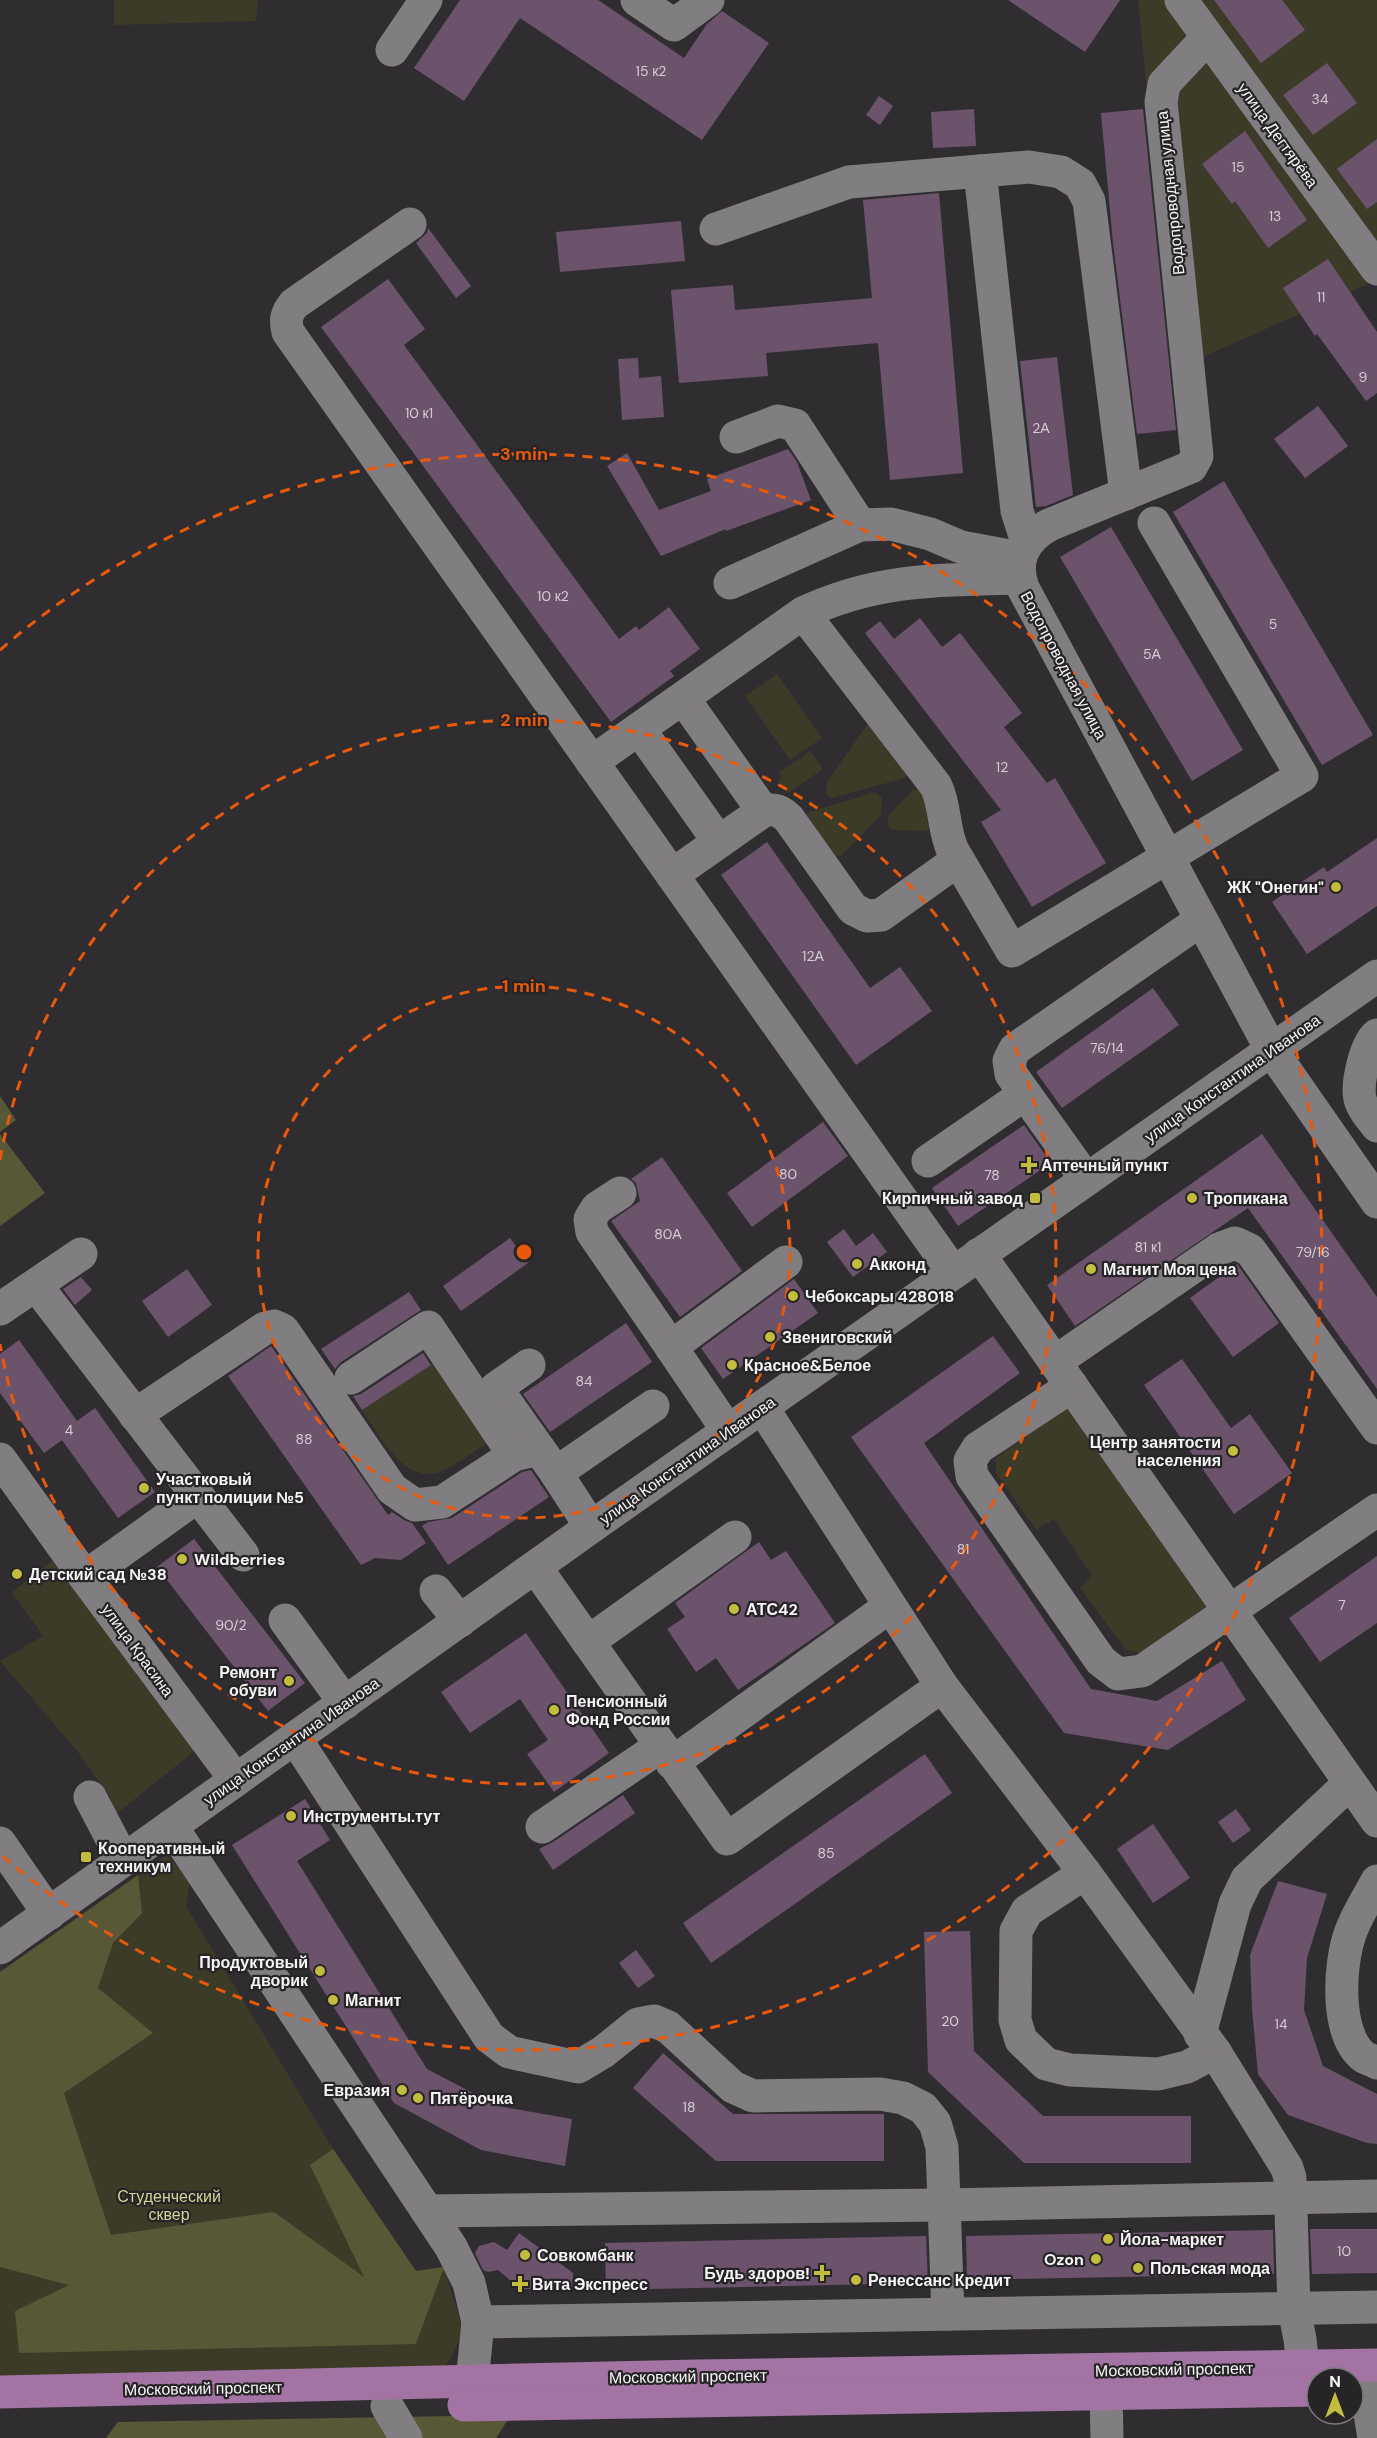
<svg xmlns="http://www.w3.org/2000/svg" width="1377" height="2438" viewBox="0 0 1377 2438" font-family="'DM Sans',sans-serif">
<rect width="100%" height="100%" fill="#302d30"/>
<g fill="#3b3b28">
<polygon points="114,0 258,0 256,21 114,25"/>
<polygon points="1138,0 1377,0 1377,280 1175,369"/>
<polygon points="777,674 822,738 790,760 745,696"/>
<polygon points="867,725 871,725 907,773 905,778 832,798 826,794 827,782"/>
<polygon points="810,751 823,769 788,793 778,780 782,777 779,773"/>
<polygon points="913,790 921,790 927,797 930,828 926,831 892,830 887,825 889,814"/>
<polygon points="875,792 882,798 881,815 841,856 834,857 806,813"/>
<path d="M442,1357L490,1441C479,1448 448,1471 437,1473C401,1481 379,1434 362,1410Z"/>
<polygon points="1077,1401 1214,1604 1141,1653 1126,1650 1080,1588 1092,1576 1054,1519 1036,1530 996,1473 996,1458"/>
<polygon points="57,1557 201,1746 111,1818 103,1804 111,1798 78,1752 0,1661 43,1636 12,1592"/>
<polygon points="167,1855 190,1881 186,1906 333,2149 416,2271 444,2267 463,2330 454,2352 444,2368 0,2378 0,1972"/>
</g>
<g fill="#595836">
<polygon points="0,1096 16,1120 0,1132"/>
<polygon points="0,1134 45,1193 0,1226"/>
<polygon points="138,1875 142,1913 113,1943 98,1988 153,2033 64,2093 111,2235 274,2212 364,2277 310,2165 333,2149 416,2271 444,2267 416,2344 19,2353 15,2311 69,2285 0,2267 0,1972"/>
<polygon points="511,2415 496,2438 106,2438 118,2422"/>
</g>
<g fill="#6c536c">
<polygon points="460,0 598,0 684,58 707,24 722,11 769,43 702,140 520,18 464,101 414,68"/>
<polygon points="1008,0 1120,0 1085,52"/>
<polygon points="1214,0 1282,0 1305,30 1261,63"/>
<polygon points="1327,63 1357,103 1313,135 1283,95"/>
<polygon points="879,96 893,106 880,125 866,115"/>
<polygon points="974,109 976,146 933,148 931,112"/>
<polygon points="1143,109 1176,430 1137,434 1113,243 1101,113"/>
<polygon points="1245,131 1307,220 1268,248 1235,201 1232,204 1202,164"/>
<polygon points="1377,139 1377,202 1367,209 1337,169"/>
<polygon points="939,193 963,473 890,480 878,343 766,353 768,376 679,383 671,290 733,285 735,310 872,298 863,200"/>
<polygon points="681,221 685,261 560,272 556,232"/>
<polygon points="428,228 471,286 456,298 416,243 427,233"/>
<polygon points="1328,259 1377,332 1377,393 1366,401 1317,334 1315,336 1283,288"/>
<polygon points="388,279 425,329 404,345 619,639 636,626 639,630 669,607 700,649 670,671 674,676 611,722 321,327"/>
<polygon points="1057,357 1073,495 1046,506 1036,507 1020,361"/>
<polygon points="638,358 639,378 661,376 664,417 622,420 618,359"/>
<polygon points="1318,406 1348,446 1305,478 1274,439"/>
<polygon points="788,449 797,462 811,500 726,531 726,529 661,556 607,466 627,453 659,510 711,491 707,479"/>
<polygon points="1224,481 1373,735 1322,765 1173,512"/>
<polygon points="1111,527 1243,750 1192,781 1060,557"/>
<polygon points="920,618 942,647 960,633 1022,713 1004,727 1047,783 1055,778 1106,863 1032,907 981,822 1001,810 865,633 880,621 894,639"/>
<polygon points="1377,838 1377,906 1307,954 1272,902 1324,867 1327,872"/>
<polygon points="767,842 870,988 900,967 932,1011 856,1065 721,875"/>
<polygon points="1153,988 1179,1025 1062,1108 1036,1072"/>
<polygon points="823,1122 848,1156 752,1227 727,1193"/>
<polygon points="1024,1125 1051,1163 958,1226 932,1188"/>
<polygon points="1262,1134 1377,1297 1377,1389 1248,1208 1075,1326 1047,1285"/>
<polygon points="662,1157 742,1271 680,1317 611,1221 640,1201 636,1183 631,1179"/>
<polygon points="844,1229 856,1246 873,1233 887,1252 853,1277 827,1242"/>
<polygon points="510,1238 528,1263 461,1311 443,1286"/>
<polygon points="1237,1264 1279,1323 1233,1357 1190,1298"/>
<polygon points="187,1269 212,1305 168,1337 142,1301"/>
<polygon points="81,1277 92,1290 75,1305 63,1289"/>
<polygon points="794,1279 818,1313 723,1379 701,1348"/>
<polygon points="409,1292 421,1310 341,1362 335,1369 321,1349"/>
<polygon points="626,1323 652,1362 550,1432 523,1394"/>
<polygon points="993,1336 1020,1373 924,1443 1091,1689 1157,1701 1222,1661 1246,1700 1168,1750 1064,1733 851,1437"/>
<polygon points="19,1340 77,1421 95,1408 155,1492 118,1518 62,1440 44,1453 0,1393 0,1354"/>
<polygon points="271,1346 388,1515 392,1512 404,1520 412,1523 426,1543 401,1560 375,1558 361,1565 228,1376"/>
<polygon points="423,1353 431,1365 362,1410 353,1396 361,1394"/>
<polygon points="1182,1359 1231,1428 1250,1414 1292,1473 1234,1514 1144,1385"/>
<polygon points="531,1470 549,1497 448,1565 422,1526 428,1522 452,1518 522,1472"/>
<polygon points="194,1539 305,1683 268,1711 157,1567"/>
<polygon points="759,1542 771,1560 786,1551 835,1623 738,1690 716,1658 696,1672 667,1629 685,1617 675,1603"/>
<polygon points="1377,1556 1377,1623 1320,1662 1289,1618"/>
<polygon points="526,1633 609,1753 554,1792 527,1754 548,1740 520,1699 470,1733 441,1692"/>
<polygon points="925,1754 952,1793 711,1963 683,1923"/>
<polygon points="623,1795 635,1813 553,1870 539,1849 553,1842"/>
<polygon points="305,1799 330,1840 297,1861 427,2069 498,2106 572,2119 565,2166 481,2150 394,2103 232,1845"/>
<polygon points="1236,1809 1251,1830 1233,1843 1218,1822"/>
<polygon points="1153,1824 1190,1878 1153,1903 1117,1849"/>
<polygon points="1278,1881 1327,1894 1307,1958 1304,2010 1323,2066 1377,2094 1377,2144 1367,2143 1288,2115 1258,2074 1252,2009 1250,1955"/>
<polygon points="970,1931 974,2051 1043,2116 1191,2116 1191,2163 1024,2163 928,2072 924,1932"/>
<polygon points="636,1950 655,1976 638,1988 619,1963"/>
<polygon points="663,2053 733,2114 884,2114 884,2161 716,2161 633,2088"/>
<polygon points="1310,2229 1377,2229 1377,2273 1312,2274"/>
<polygon points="1273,2230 1274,2274 967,2280 966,2236"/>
<polygon points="519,2233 573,2273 572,2289 520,2289 498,2270 488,2272 483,2270 475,2253 479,2246 494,2242 507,2250"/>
<polygon points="926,2236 928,2283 606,2290 605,2243"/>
</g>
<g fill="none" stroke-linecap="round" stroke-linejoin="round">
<g stroke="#817e81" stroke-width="33">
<polyline points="637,0 674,25 708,0"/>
<polyline points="1181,0 1377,269"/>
<path d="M1207,38L1164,84L1161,102L1197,456L1191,467L1049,525C1024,539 1013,560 1023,588L1272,1051L1377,1202"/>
<polyline points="392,50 426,0"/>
<polyline points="980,171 1017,511 1027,542"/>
<path d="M410,224L294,304C286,314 285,320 288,332L953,1272"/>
<polyline points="716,229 849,182 1029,167 1061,172 1080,184 1089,201 1126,494"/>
<polyline points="736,437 778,421 795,425 860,525"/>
<polyline points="730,583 860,525 891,524 930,534 961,547 1020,558"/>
<path d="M803,613L936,786C946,807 943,830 953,851L1012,951L1302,776L1154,523"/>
<polyline points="683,698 763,811"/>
<polyline points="639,729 719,842"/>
<path d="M592,762L803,613C877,578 940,580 1019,578"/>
<path d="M672,875L763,811C775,808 781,811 789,819L853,909L867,916L881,915L958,860"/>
<path d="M1377,1035C1365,1045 1355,1088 1361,1102C1364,1111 1372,1119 1377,1126"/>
<polyline points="928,1161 1025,1094"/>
<polyline points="1086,1179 1011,1074 1009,1061 1015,1049 1201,920"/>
<polyline points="620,1193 597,1208 590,1219 592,1232 671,1347"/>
<polyline points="979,1254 1377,1821"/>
<polyline points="36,1285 243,1555"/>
<polyline points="0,1309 81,1254"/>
<polyline points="1055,1362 1219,1249 1235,1243 1250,1250 1377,1428"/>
<polyline points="529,1365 496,1388 556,1473 653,1406"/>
<polyline points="351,1378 428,1327 514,1455"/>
<polyline points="1072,1386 978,1448 970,1461 972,1476 1101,1661 1118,1674 1142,1671 1377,1510"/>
<polyline points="762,1407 942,1686 1085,1873 1215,2052 1287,2168 1290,2178 1294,2309 1300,2339 1303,2367"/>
<polyline points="135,1415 265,1328 274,1326 283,1330 392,1489 415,1505 442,1502 514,1455 539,1449"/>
<polyline points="728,1431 671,1347 786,1262"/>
<polyline points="0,1459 85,1577 236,1780"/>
<polyline points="556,1473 591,1527"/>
<polyline points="536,1568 727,1839 942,1686"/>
<polyline points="85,1577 198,1496"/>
<polyline points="436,1591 460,1621"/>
<polyline points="285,1620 345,1703"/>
<polyline points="588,1642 735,1537"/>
<polyline points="295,1738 489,2037 509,2052 578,2067 603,2052 638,2024 654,2021 668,2027 733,2087 753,2096 880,2094 903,2098 923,2108 935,2123 942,2147 948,2314"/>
<polyline points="672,1763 889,1607"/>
<polyline points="90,1797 123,1860"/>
<polyline points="171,1826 451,2247 469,2283 478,2322 472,2382"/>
<polyline points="542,1827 661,1746"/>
<polyline points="0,1843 49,1914"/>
<polyline points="1085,1873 1027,1911 1016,1931 1015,2020 1021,2040 1046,2064 1070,2070 1158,2074 1187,2067 1215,2052"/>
<path d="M1377,1881C1368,1898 1356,1916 1350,1934C1339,1965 1335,2035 1364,2057C1368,2059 1373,2061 1377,2063"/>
<polyline points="0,1948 591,1527 1377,976"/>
<polyline points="1200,2034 1235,1904 1247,1879 1350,1783"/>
<polyline points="427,2211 945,2205 1377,2196"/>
<polyline points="478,2322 1377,2307"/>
<polyline points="1366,2389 1374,2438"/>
<polyline points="1106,2395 1107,2438"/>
<polyline points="387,2406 406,2438"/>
</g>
<g stroke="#a273a3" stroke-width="33">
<polyline points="0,2392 698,2376 1377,2365"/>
<polyline points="464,2405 1317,2390"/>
</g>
</g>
<g fill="none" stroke="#e8590c" stroke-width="3" stroke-dasharray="10 8">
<circle cx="524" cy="1252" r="266"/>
<path d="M0 1160A532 532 0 1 1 0 1344"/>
<path d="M0 650A798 798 0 1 1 0 1854"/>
</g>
<g fill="#c2bd3f" stroke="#262426" stroke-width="2">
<circle cx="1336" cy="887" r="6"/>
<path d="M1026 1156h6v6h6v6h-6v6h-6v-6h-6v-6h6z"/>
<rect x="1029" y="1192" width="12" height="12" rx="3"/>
<circle cx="1192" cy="1198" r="6"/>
<circle cx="857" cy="1264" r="6"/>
<circle cx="1091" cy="1269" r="6"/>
<circle cx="793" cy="1296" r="6"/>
<circle cx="770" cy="1337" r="6"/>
<circle cx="732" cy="1365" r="6"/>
<circle cx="1233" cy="1451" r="6"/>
<circle cx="144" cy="1488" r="6"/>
<circle cx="182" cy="1559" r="6"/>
<circle cx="17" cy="1574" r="6"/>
<circle cx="734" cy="1609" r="6"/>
<circle cx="289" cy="1681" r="6"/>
<circle cx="554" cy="1710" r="6"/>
<circle cx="291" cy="1816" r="6"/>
<rect x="80" y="1851" width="12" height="12" rx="3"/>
<circle cx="320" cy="1971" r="6"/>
<circle cx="333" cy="2000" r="6"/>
<circle cx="402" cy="2090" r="6"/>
<circle cx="418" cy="2098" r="6"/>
<circle cx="1108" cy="2239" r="6"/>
<circle cx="525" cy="2255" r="6"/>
<circle cx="1096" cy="2259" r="6"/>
<circle cx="1138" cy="2268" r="6"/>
<path d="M819 2264h6v6h6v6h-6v6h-6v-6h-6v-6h6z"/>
<circle cx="856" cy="2280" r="6"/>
<path d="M517 2275h6v6h6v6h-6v6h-6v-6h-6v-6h6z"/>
</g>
<g text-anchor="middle" stroke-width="4.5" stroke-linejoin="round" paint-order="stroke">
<g font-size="14" fill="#d4ccd4">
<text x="651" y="76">15 к2</text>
<text x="1320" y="104">34</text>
<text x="1238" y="172">15</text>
<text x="1275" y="221">13</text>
<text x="1321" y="302">11</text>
<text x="1363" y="382">9</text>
<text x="419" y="418">10 к1</text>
<text x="1041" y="433">2А</text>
<text x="553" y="601">10 к2</text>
<text x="1273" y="629">5</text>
<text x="1152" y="659">5А</text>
<text x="1002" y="772">12</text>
<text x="813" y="961">12А</text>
<text x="1107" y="1053">76/14</text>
<text x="788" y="1179">80</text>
<text x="992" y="1180">78</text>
<text x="668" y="1239">80А</text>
<text x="1148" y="1252">81 к1</text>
<text x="1313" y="1257">79/16</text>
<text x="584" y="1386">84</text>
<text x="69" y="1435">4</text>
<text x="304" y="1444">88</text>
<text x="963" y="1554">81</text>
<text x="1342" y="1610">7</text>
<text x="231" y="1630">90/2</text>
<text x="826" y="1858">85</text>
<text x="950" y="2026">20</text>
<text x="1281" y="2029">14</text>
<text x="689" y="2112">18</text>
<text x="1344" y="2256">10</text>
</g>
<g font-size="16" fill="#f6f4f6" stroke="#262426">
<text transform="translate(1278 135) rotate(54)" y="6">улица Дегтярёва</text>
<text transform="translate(1170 193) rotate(-96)" y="6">Водопроводная улица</text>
<text transform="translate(1064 665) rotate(62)" y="6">Водопроводная улица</text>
<text transform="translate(1232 1078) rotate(-35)" y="6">улица Константина Иванова</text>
<text transform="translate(687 1460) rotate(-35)" y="6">улица Константина Иванова</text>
<text transform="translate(138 1650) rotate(54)" y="6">улица Красина</text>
<text transform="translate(291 1741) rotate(-35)" y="6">улица Константина Иванова</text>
<text transform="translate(1174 2369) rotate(-1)" y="6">Московский проспект</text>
<text transform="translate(688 2376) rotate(-1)" y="6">Московский проспект</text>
<text transform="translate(203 2388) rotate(-1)" y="6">Московский проспект</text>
</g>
<g font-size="16" font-weight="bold" fill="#f6f4f6" stroke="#262426" text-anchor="start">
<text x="1324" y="893" text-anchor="end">ЖК "Онегин"</text>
<text x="1041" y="1171">Аптечный пункт</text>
<text x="1023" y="1204" text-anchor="end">Кирпичный завод</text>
<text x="1204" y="1204">Тропикана</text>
<text x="869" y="1270">Акконд</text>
<text x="1103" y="1275">Магнит Моя цена</text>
<text x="805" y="1302">Чебоксары 428018</text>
<text x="782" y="1343">Звениговский</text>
<text x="744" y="1371">Красное&amp;Белое</text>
<text x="1221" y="1448" text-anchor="end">Центр занятости<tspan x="1221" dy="18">населения</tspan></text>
<text x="156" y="1485">Участковый<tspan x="156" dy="18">пункт полиции №5</tspan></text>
<text x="194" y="1565">Wildberries</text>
<text x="29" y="1580">Детский сад №38</text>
<text x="746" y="1615">АТС42</text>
<text x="277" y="1678" text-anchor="end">Ремонт<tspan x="277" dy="18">обуви</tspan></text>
<text x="566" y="1707">Пенсионный<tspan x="566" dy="18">Фонд России</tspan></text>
<text x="303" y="1822">Инструменты.тут</text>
<text x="98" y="1854">Кооперативный<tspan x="98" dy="18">техникум</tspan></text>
<text x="308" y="1968" text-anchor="end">Продуктовый<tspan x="308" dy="18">дворик</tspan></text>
<text x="345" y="2006">Магнит</text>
<text x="390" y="2096" text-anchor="end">Евразия</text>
<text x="430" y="2104">Пятёрочка</text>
<text x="1120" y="2245">Йола-маркет</text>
<text x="537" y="2261">Совкомбанк</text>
<text x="1084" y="2265" text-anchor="end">Ozon</text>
<text x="1150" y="2274">Польская мода</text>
<text x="810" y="2279" text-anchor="end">Будь здоров!</text>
<text x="868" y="2286">Ренессанс Кредит</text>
<text x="532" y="2290">Вита Экспресс</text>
</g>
<g font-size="16" fill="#d5d496" stroke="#262426">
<text x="169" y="2202">Студенческий<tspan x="169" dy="18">сквер</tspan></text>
</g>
</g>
<circle cx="524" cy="1252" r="9" fill="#e8590c" stroke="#262426" stroke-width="3"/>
<g font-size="18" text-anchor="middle" font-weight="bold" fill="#e8590c" stroke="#262426" stroke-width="4.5" stroke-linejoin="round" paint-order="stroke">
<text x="524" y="460">3 min</text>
<text x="524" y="726">2 min</text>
<text x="524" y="992">1 min</text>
</g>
<g transform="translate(1335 2396)"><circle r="28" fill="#262426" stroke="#797779" stroke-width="1.5"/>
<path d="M0-4.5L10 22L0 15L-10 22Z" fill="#c2bd3f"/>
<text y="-9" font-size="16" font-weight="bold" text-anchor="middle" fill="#f6f4f6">N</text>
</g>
</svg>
